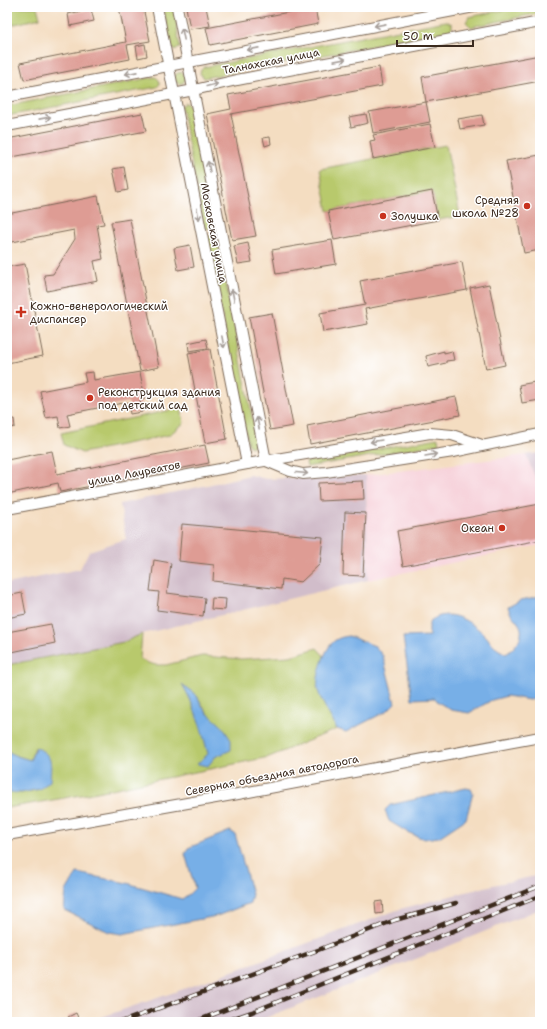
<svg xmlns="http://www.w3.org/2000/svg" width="547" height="1029" viewBox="0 0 547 1029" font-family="'Shantell Sans',sans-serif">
<rect width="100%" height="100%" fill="#fff"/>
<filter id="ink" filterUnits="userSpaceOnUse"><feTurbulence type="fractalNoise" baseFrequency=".025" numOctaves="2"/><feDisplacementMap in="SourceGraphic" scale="8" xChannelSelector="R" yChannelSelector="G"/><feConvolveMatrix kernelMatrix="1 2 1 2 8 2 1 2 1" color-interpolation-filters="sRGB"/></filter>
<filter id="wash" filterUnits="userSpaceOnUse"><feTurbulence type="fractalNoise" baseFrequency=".012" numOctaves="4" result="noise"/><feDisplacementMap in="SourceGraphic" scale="16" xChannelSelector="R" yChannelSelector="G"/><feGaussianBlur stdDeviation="0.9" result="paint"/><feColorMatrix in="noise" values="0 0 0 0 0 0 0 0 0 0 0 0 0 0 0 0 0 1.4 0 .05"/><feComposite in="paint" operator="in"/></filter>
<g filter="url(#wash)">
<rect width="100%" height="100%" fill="#f4ddc1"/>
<polygon fill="#f6cfd8" points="526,455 540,489 540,545 368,580 366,475"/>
<g fill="#d1bdca">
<polygon points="540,453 540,489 526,455"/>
<polygon points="250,475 266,479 366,475 368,580 142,634 124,642 7,665 7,584 80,569 89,551 126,539 120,504 203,486"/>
<polygon points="540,875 540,909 449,946 255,1022 87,1022 178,991 400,909 493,885"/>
</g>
<g fill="#b8c96c" stroke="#7a7a45" fill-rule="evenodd">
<polygon points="7,7 37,7 40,18 7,26"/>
<polygon points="163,7 174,7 180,48 174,50 171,47"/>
<polygon points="518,7 540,7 540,13 471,27 466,22 469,17"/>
<polygon points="446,21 452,24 452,28 450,31 204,78 200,74 201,70 204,67"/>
<circle cx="180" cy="78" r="5.5"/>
<polygon points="154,77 156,77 159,80 160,84 157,87 7,116 7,106"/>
<polygon points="186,103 191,106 215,227 204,229 181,106"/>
<polygon points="446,145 460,216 438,220 432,191 328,211 320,169"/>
<polygon points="216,234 257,441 256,445 252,447 248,445 206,237"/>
<polygon points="181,408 184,423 169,435 82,453 64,445 61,433"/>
<polygon points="438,438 439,444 307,467 306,462"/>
<path d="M142,634L140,659L148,663L156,665H166L202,656L241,659L290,656L317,648L324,656L319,674L317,689L337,729L269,757L87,794L7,808V791L21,793L40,789L50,781L35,747L30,760L17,756L7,751V665L124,642ZM183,685L197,696L230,750L215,757L209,754L202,729L190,698Z"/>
</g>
<g fill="#77afe7" stroke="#596c82">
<path d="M540,596V698L529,700L507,696L492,700L469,713L451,710L438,702L435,698L412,699L403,637L429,636V622C448,606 470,621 485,635C489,639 491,644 495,647C499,650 503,652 506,654C512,650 514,647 518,642C528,623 512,622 508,607L521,600Z"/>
<path d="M349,636L375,646L383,656L395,703L387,711L346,732L337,729C332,719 320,700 318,690C315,679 324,651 332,643C337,638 342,637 349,636Z"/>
<path d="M182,684L197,696L205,711L222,726L231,740V750L215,757L208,766L197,764L208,754C202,730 195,706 182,684Z"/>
<path d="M36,747C54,757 51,762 50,781L40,789L21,793L8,792L7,751L17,756L30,760Z"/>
<polygon points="466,788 471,789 473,793 466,819 439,837 424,839 407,832 389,821 385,810 390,805"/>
<polygon points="230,831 235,834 252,894 250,903 217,916 122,934 109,932 64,910 66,891 77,873 127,883 182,899 189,894 195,888 185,854 188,848"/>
</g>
<g id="blocks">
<g fill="#de9c94">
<polygon points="119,7 143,7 150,41 127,45 130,59 24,80 20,63 126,42"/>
<polygon points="186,7 206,7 210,26 190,29"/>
<polygon points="315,7 318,24 210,45 206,28"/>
<polygon points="317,7 336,7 336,8 318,11"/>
<polygon points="91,9 94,21 70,26 68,14"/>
<polygon points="145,44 147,56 138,58 136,46"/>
<polygon points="540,55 540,81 426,102 422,77"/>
<polygon points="379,67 382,86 231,114 256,236 232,240 207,114 231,109 228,95"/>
<polygon points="426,102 430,122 373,133 369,112"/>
<polygon points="142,113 146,131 7,158 7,139"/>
<polygon points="366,114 368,123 351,127 349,117"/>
<polygon points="482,115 484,125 460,129 458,119"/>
<polygon points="430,124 435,147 373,159 370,141 375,140 373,135"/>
<polygon points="270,137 271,144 265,146 263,138"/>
<polygon points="540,155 540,250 524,253 506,161"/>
<polygon points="124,167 128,190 118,192 113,169"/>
<polygon points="432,191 438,220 334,240 328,211"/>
<polygon points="98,196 104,224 97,225 103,259 94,261 98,281 47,291 44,275 53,274 75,239 74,230 7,243 7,214"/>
<polygon points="130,219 159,367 140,371 111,222"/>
<polygon points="332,240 336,264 276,274 272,250"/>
<polygon points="248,243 252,262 238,264 234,246"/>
<polygon points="190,245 194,267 178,270 174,248"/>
<polygon points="462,262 467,290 365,309 368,324 323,332 320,313 365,305 360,281"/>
<polygon points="25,264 43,356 7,363 7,267"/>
<polygon points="489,284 505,365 486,369 470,288"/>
<polygon points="272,313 293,426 270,430 249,317"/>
<polygon points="206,339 208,348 189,351 188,343"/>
<polygon points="210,349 227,439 205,443 188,353"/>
<polygon points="444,351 444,353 452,351 454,360 446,361 446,363 428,367 426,356"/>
<polygon points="93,372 94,380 140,372 145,399 140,400 142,412 130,414 128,402 67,414 70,426 60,428 58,416 46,418 40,391 86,382 84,373"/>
<polygon points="540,381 540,400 522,403 519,385"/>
<polygon points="456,397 460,415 310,444 307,426"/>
<polygon points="14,419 15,427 9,428 7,420"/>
<polygon points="205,445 209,463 60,492 58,483 7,494 7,460 52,451 57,474"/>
<polygon points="363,481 364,499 319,501 318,483"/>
<polygon points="540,504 540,540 403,566 397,531"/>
<polygon points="345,512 366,513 363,576 343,575"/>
<polygon points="182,524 323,537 320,564 301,582 282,579 281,589 213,581 214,565 179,561"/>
<polygon points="154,560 171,563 167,593 205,598 203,616 157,610 159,592 150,591"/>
<polygon points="22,593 26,614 7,618 7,596"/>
<polygon points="212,598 226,599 225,610 211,609"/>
<polygon points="51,624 55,643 7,653 7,632"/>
<polygon points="382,901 383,913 376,914 375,902"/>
<polygon points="76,1013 80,1022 70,1022 68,1017"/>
</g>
</g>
</g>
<g filter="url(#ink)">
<use href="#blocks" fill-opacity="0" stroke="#7c6957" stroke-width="1"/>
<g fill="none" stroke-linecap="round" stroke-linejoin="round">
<g stroke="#7c6957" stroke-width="12">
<g id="minor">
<polyline points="157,7 247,464"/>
<polyline points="177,7 266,461"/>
<polyline points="7,97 474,7"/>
<polyline points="7,126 194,90 237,80 540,22"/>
<polyline points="266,461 290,471 303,474 326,472 453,452 540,434"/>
<polyline points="7,509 247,464 430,433 452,435 482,445"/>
<polyline points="7,835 238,794 540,737"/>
</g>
</g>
<use href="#minor" stroke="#fff" stroke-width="10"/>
<g stroke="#3b2a1e" stroke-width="4.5">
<g id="rail">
<polyline points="121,1022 318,950 395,920 456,903"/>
<polyline points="194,1022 540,886"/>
<polyline points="223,1022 252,1012 540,896"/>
</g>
</g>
<use href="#rail" stroke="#fff" stroke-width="3" stroke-dasharray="9" stroke-linecap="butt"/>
</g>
<defs><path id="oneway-shaft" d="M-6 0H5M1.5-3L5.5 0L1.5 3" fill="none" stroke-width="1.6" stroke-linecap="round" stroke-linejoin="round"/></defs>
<g stroke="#a79f9a">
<use href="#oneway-shaft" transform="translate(380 25) rotate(169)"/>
<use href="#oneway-shaft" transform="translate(183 34) rotate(-101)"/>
<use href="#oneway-shaft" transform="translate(253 49) rotate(169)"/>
<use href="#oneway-shaft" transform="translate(340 60) rotate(-11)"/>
<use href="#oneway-shaft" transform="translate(131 73) rotate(169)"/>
<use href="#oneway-shaft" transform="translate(212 85) rotate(-14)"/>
<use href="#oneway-shaft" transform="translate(45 118) rotate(-11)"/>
<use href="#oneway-shaft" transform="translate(209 167) rotate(-101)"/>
<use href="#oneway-shaft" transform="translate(198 214) rotate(79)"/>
<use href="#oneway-shaft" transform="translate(233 295) rotate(-101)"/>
<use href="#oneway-shaft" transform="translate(223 342) rotate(79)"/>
<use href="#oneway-shaft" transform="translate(258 423) rotate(-101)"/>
<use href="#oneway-shaft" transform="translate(376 441) rotate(170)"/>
<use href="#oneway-shaft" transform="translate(431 455) rotate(-10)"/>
<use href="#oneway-shaft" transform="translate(302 473) rotate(5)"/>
</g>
</g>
<g fill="#c8321e" stroke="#fff" stroke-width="1.5">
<circle cx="527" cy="206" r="4"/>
<circle cx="383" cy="216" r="4"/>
<path d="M19 306h4v4h4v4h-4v4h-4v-4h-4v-4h4z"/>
<circle cx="90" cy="398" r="4"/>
<circle cx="502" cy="528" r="4"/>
</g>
<g text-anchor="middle" stroke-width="3" stroke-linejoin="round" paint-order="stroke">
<g font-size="11" fill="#3b2a1e" stroke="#fff">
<text transform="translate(271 61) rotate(-11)" y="4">Талнахская улица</text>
<text transform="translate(214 233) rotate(79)" y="4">Московская улица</text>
<text transform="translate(134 473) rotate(-11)" y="4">улица Лауреатов</text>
<text transform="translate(272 775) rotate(-11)" y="4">Северная объездная автодорога</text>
</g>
<g font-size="11" fill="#3b2a1e" stroke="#fff" text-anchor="start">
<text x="519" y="204" text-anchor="end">Средняя<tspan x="519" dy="13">школа №28</tspan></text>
<text x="391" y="220">Золушка</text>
<text x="30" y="310">Кожно-венерологический<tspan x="30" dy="13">диспансер</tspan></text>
<text x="98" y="396">Реконструкция здания<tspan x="98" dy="13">под детский сад</tspan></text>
<text x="494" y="532" text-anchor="end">Океан</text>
</g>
</g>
<rect width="547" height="1029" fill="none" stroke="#fff" stroke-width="24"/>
<path d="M397 40v6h76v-6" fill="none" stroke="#3b2a1e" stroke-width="2"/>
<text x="403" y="40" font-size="12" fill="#3b2a1e" stroke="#ffffff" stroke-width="3" paint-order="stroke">50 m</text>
</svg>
